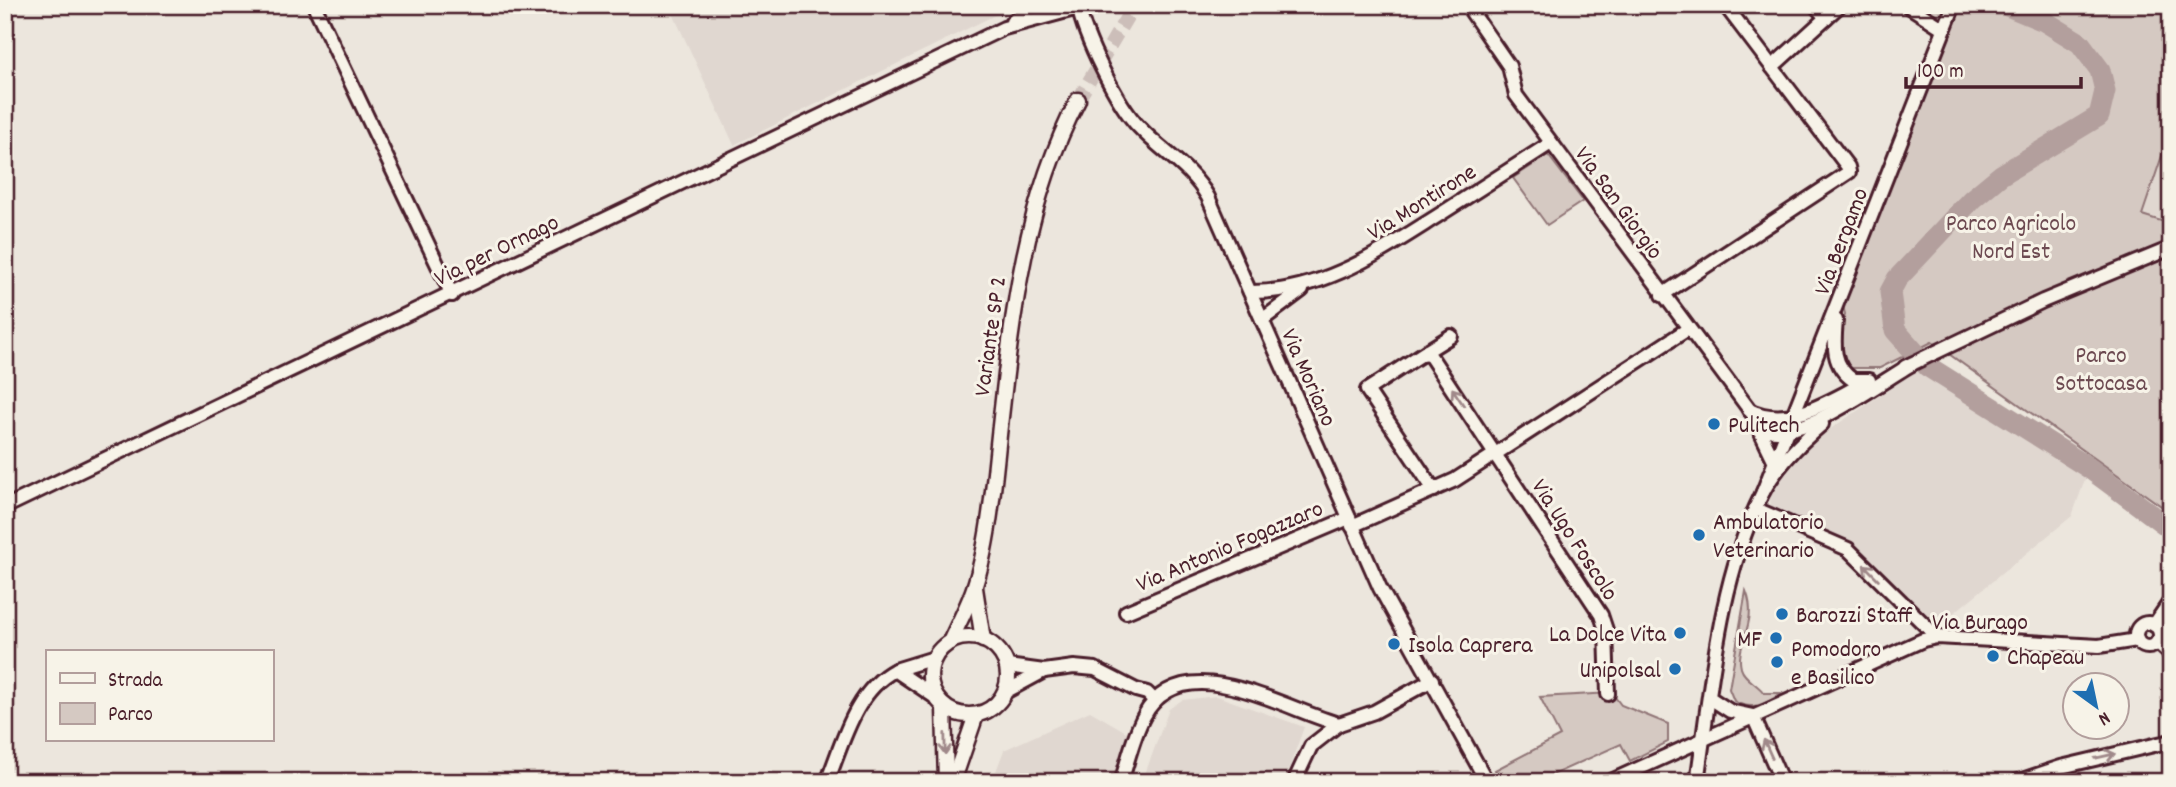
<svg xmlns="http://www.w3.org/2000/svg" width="2176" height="787" viewBox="0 0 2176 787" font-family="Dekko,sans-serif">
<rect width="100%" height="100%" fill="#ece6dd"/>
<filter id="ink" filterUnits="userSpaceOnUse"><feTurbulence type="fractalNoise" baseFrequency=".0143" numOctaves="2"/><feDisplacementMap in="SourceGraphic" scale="14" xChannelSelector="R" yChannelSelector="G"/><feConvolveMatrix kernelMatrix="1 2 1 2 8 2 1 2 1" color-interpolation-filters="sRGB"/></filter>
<g filter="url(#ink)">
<g fill="#e0d7d0">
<polygon points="669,5 1015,5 734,145"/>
<polygon points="2171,120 2171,220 2140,215"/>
<polygon points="1918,370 2086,477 2072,516 1939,625 1857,549 1771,509 1770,499 1775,487 1817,438"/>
<polygon points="1217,696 1304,727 1284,782 1142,782 1169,709 1182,700"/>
<polygon points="1090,711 1135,737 1118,782 992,782 1004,750"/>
</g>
<g fill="#d5c9c2" stroke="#907476" stroke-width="2">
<polygon points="1918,5 2163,5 2171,17 2171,129 2142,215 2171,224 2171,513 1932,342 1880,368 1849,368 1838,351 1845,314 1843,306 1951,28"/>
<polygon points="1548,155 1583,201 1547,225 1513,178"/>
<path d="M1746,591C1759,622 1735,644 1741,668C1744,679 1758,684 1764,693H1781C1766,705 1752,711 1734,701L1729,689Z"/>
<polygon points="1612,693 1621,705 1668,724 1668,742 1630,761 1621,744 1552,775 1554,782 1501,782 1495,770 1560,736 1540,697"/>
</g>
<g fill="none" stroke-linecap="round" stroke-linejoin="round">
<polyline stroke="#b39f9d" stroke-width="21" points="2005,5 2044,21 2080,43 2100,70 2105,91 2099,116 2001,175 1972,199 1897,279 1890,292 1895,330 1927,366 2089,468 2171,529"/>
<polyline stroke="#ccbeb9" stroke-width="14" stroke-dasharray="14 7" stroke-linecap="butt" points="1078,100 1134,5"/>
<g stroke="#4a1f2b" stroke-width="18">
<g id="minor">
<polyline points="314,5 452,295"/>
<path d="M1078,5C1084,36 1117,105 1139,127C1162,152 1190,166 1208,197L1380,588L1487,782"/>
<polyline points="1815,5 1826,18"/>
<polyline points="1907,5 1944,29"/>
<path d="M1471,11L1509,66L1516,95L1763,428C1796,446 1880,382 1912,364"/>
<polyline points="1012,22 1034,5"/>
<polyline points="1772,67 1840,5"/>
<path d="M1250,292C1322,293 1380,252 1439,215C1476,191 1514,167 1551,143"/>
<polyline points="1662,295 1849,172 1848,167 1725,5"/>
<polyline points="1262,320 1302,290"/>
<path d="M1836,320C1834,343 1831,365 1853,380H1869"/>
<polyline points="1427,351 1451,336"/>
<polyline points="1905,367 2043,301 2171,248"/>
<path d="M1749,410C1790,430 1829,400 1865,383"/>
<polyline points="1757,425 1775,462"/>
<polyline points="1434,490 1367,390 1427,351 1601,615 1606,630 1608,694"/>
<polyline points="1763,492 1954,5"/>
<polyline points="5,507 1004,28 1078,8"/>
<polyline points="1756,509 1848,549 1937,637"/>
<polyline points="1352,526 1455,480 1688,329"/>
<polyline points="1126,612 1349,518"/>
<circle cx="2148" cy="635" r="12"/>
<polyline points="2154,625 2171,600"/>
<polyline points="2157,642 2171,655"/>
<polyline points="934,658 895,670 935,697"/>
<polyline points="1007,666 1044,671 1074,667 1095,669 1136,690 1147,693 1155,701"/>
<polyline points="1005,692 1044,671"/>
<polyline points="1710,698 1730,711 1753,716"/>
<polyline points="1753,716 1782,782"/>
<path d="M827,782C843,742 855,691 895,670"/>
<path d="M1121,782C1128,761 1133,736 1144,716C1182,644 1285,710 1339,724"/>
<polyline points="1294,782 1311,746 1339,724 1374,712 1432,680"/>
<polyline points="1609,782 1923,640 1937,637 2099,646 2137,640"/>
<path d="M1697,782C1711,688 1719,578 1763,492C1777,466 1800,443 1822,424"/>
<polyline points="2016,782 2061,767 2171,741"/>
</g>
</g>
<g stroke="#4a1f2b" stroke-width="19">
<g id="major">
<polyline points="975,588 983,640"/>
<circle cx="969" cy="676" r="39"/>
<path d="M950,642C958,624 968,606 974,588C989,544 994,482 999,435C1012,319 1023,205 1078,100"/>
<polyline points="944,707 946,782"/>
<polyline points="953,782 976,715"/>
</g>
</g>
<use href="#minor" stroke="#f7f3e8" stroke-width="12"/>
<use href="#major" stroke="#f7f3e8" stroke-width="14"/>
</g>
<defs><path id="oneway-shaft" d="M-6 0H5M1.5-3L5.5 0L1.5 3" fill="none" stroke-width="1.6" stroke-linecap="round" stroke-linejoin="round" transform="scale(1.75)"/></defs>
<g stroke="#a0898a">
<use href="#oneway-shaft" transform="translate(1458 397) rotate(-124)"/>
<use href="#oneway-shaft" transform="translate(1871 572) rotate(-135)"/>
<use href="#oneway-shaft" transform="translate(945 744) rotate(89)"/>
<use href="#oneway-shaft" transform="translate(1768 749) rotate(-114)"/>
<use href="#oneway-shaft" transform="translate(2105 756) rotate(-13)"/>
</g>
</g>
<g fill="#1f6fb2" stroke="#f7f3e8" stroke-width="2.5">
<circle cx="1714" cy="424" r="7"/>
<circle cx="1699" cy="535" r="7"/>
<circle cx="1782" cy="614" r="7"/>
<circle cx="1680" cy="633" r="7"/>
<circle cx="1776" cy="638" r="7"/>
<circle cx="1394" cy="644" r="7"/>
<circle cx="1993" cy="656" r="7"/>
<circle cx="1777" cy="662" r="7"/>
<circle cx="1675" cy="669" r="7"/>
</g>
<g text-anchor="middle" stroke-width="6" stroke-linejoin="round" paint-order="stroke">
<g font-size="24" fill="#4a1f2b" stroke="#f7f3e8">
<text transform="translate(1421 201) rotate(-32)" y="8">Via Montirone</text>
<text transform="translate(1620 202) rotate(54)" y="8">Via San Giorgio</text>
<text transform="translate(1840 241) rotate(-69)" y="8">Via Bergamo</text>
<text transform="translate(496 249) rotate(-26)" y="8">Via per Ornago</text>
<text transform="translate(989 336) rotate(-82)" y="8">Variante SP 2</text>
<text transform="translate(1310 377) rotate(66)" y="8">Via Moriano</text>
<text transform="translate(1576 539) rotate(57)" y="8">Via Ugo Foscolo</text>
<text transform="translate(1229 545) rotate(-23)" y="8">Via Antonio Fogazzaro</text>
<text x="1980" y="629">Via Burago</text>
</g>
<g font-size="24" fill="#6d4a51" stroke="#f7f3e8">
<text x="2011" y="230">Parco Agricolo<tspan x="2011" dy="28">Nord Est</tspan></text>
<text x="2101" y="362">Parco<tspan x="2101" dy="28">Sottocasa</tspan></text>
</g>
<g font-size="24" fill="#4a1f2b" stroke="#f7f3e8" text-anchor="start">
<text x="1728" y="432">Pulitech</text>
<text x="1713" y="529">Ambulatorio<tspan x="1713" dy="28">Veterinario</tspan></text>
<text x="1796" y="622">Barozzi Staff</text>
<text x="1666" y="641" text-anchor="end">La Dolce Vita</text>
<text x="1762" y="646" text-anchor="end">MF</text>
<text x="1408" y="652">Isola Caprera</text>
<text x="1791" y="656">Pomodoro<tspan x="1791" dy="28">e Basilico</tspan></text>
<text x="2007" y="664">Chapeau</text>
<text x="1661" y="677" text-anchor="end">Unipolsal</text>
</g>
</g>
<rect width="2176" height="787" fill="none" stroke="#f7f3e8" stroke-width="28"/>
<rect x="14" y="14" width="2148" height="759" fill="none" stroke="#4a1f2b" stroke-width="2.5" filter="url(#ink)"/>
<rect x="46" y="650" width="228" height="91" fill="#f7f3e8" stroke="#b29e9c" stroke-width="2"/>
<rect x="60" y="673" width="35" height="10" fill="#f7f3e8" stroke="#b29e9c" stroke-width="2"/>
<text x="108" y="686" font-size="21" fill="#4a1f2b">Strada</text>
<rect x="60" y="703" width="35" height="21" fill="#d5c9c2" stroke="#b29e9c" stroke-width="2"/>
<text x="108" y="720" font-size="21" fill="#4a1f2b">Parco</text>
<g transform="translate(2096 706) rotate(147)"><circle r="33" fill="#f7f3e8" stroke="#b29e9c" stroke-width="2"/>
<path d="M0-5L12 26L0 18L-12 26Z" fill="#1f6fb2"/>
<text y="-10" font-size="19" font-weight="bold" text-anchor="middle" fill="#4a1f2b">N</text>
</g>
<path d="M1906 77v10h175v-10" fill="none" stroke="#4a1f2b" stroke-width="3.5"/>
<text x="1917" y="77" font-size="21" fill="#4a1f2b" stroke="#f7f3e8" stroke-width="5" paint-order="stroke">100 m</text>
</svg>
